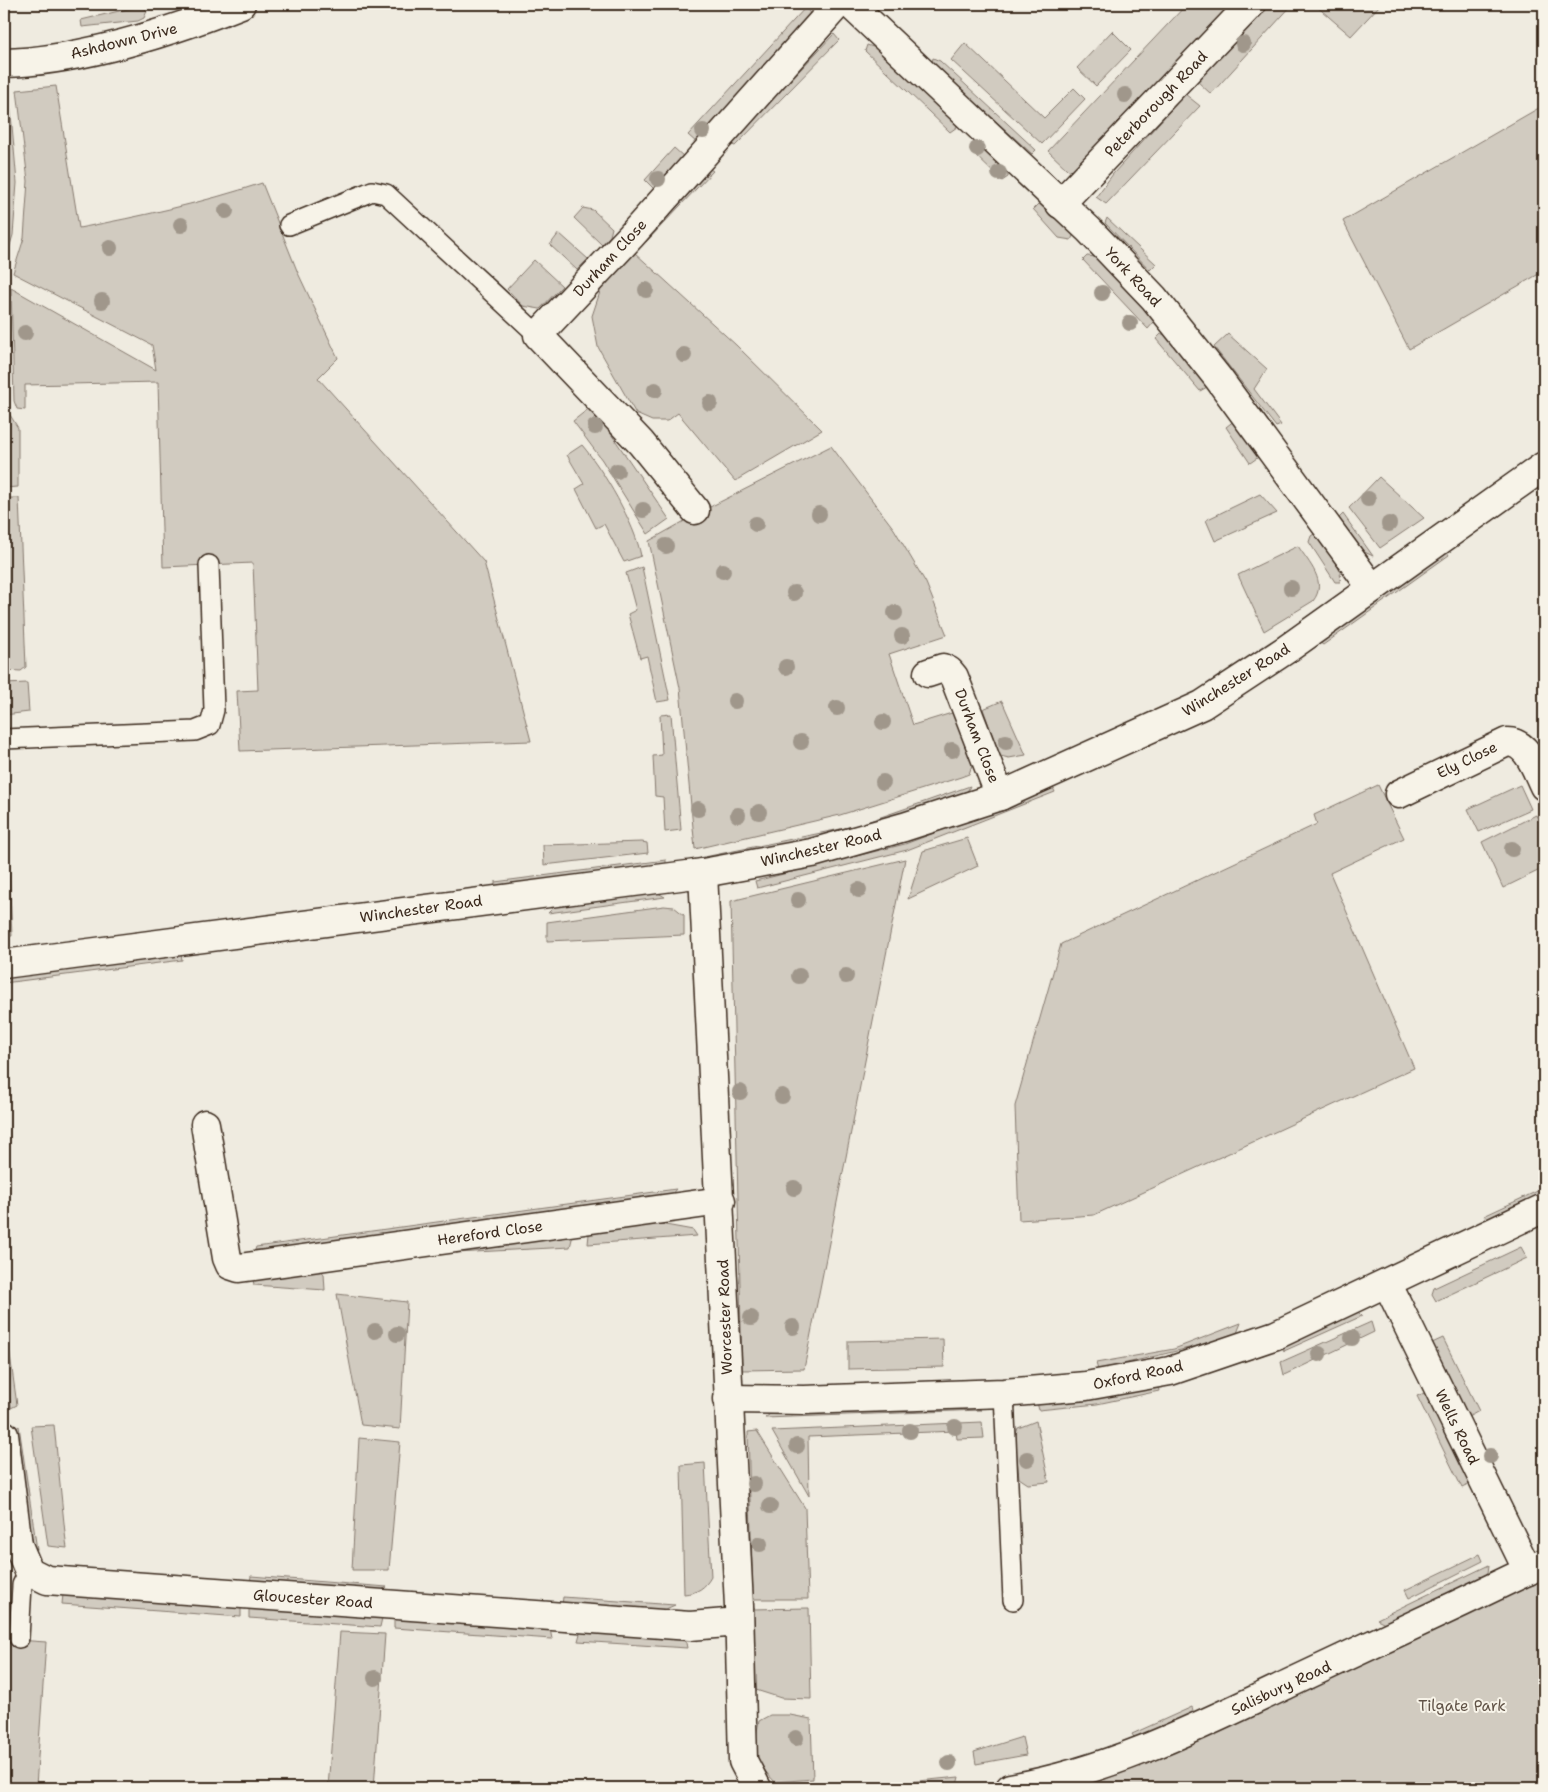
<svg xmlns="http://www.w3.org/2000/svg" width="1548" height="1792" viewBox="0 0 1548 1792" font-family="'Shantell Sans',sans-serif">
<rect width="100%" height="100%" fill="#efebe0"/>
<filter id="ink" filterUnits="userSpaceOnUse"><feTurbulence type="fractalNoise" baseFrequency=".02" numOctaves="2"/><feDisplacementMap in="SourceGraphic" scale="10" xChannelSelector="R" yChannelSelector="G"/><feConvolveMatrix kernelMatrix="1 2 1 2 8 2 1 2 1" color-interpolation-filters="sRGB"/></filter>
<g filter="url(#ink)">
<g fill="#d1cbc0" stroke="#867a6f">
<polygon points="1187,4 1239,4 1076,170 1068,170 1048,151"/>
<polygon points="1272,4 1293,4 1211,94 1197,81"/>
<polygon points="1314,4 1381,4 1351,36"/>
<polygon points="136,7 143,7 147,11 144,18 138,21 82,27 81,20"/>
<polygon points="806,7 812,17 697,143 688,135"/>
<polygon points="1112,31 1131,50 1096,86 1077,68"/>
<polygon points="834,34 839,40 735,146 730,144"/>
<polygon points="965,43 1044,118 1074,88 1085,99 1042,144 951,60"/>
<polygon points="867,45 876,48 955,120 957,127 950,132 865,51"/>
<polygon points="933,58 940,61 1036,150 1032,154 932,63"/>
<path d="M56,86L79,228C142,216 202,203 262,183L298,273L338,358L318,378L484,562L531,741L240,751L237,691L258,690L253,563L163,567L158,382L25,385V410L17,409L14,401L11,288L156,370L152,345L13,273L24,238L28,181L17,90Z"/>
<polygon points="9,91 17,183 13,235 4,266 4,92"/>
<polygon points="1185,94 1200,106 1106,204 1096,197 1113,174"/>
<polygon points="1544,105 1544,271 1409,349 1343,221"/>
<polygon points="976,143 984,145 1008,169 1008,177 1002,181 970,150"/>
<polygon points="674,148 684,157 655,190 645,180"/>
<polygon points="710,169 713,171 646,242 643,239"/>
<polygon points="1041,201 1072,230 1073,236 1071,240 1059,238 1033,209"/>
<polygon points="583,208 593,210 612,228 610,236 602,245 574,218"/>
<polygon points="1107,218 1156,264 1150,270 1105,223"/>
<polygon points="559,233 588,259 577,270 550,245"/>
<polygon points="634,252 736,345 822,430 735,481 678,413 667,421 652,421 636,414 598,347 592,316 602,286"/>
<polygon points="1087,256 1096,257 1149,309 1154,322 1148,329 1083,260"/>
<polygon points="534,260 562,286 540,309 523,306 507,289"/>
<polygon points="1161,334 1166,334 1207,382 1207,387 1200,391 1156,339"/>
<polygon points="1228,334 1267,369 1254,389 1281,425 1276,427 1214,347"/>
<polygon points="4,394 7,410 18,428 18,487 4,488"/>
<polygon points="592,406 669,519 648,534 602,460 573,421"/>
<polygon points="1235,420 1260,456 1250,463 1226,427"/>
<path d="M582,445C604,471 635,524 641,556L624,562L604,524L596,528L576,489L584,484L567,455Z"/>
<polygon points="831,446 894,529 926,583 947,635 889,654 913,725 955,712 973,762 969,774 961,777 840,815 695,849 680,688 649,541 704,510"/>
<polygon points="1379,477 1424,518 1380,548 1349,508"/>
<polygon points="1260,494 1277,513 1215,541 1206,520"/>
<polygon points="4,498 19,498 26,667 21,671 4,670"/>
<polygon points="1343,514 1373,556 1360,550 1338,519"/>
<path d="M1314,534C1326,542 1344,568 1340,582H1335L1309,542L1311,536Z"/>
<path d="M1298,546C1309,563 1328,582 1313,601L1264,631L1238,575Z"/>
<polygon points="1446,551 1449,555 1323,645 1319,642"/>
<polygon points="642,567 670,700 657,702 647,656 640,658 628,614 636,610 626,573"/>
<polygon points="27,683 29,712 4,715 4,684"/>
<polygon points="1002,701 1026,755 1009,758 1000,756 983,709"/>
<polygon points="671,714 681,830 665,832 663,797 655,796 653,756 662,755 660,715"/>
<polygon points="4,759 12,936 4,936"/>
<polygon points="1378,785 1404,838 1330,873 1414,1068 1094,1215 1019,1220 1015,1106 1061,944 1317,824 1314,815"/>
<polygon points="1520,785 1531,809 1479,832 1468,809"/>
<polygon points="970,786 966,794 858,831 686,866 690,860 855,826"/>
<polygon points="1053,788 1055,792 907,850 757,888 755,881 905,844"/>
<polygon points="1536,815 1544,833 1544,868 1503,888 1482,842"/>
<polygon points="967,838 978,866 908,899 923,851"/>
<polygon points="642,842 647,843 648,853 544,865 543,845"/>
<polygon points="905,859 804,1369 742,1370 731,901"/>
<polygon points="666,860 666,865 495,887 495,882"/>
<polygon points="658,893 665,897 548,913 555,906"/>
<polygon points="664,906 674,907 684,915 684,935 547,941 547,922"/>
<polygon points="181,954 182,960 4,983 4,977"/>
<polygon points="1544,1188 1544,1194 1487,1220 1484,1216"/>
<polygon points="676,1189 671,1195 266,1250 255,1250 256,1247"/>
<polygon points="660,1224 693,1230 697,1236 588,1244 589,1234 593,1231"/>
<polygon points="567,1236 572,1239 570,1247 456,1253"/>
<polygon points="1521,1247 1527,1258 1436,1301 1432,1294 1434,1288"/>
<polygon points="320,1269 324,1274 325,1290 254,1285 253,1279"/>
<polygon points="337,1294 407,1302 400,1429 361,1425"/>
<polygon points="4,1312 17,1405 11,1408 4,1359"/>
<polygon points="1358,1312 1362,1316 1284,1351 1282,1347"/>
<polygon points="1371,1322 1374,1332 1284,1375 1281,1362"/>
<polygon points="1241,1323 1237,1333 1230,1338 1098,1370 1096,1363 1174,1349"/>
<polygon points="1443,1338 1479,1411 1468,1417 1432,1343"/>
<polygon points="943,1339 944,1367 848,1369 848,1341"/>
<polygon points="1158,1386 1159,1391 1097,1404 1039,1410 1037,1403"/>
<polygon points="1427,1392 1470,1484 1462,1488 1417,1396"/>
<polygon points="965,1405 981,1410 765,1418 774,1411"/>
<polygon points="1036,1421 1049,1482 1028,1484 1019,1478 1015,1437 1018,1428"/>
<polygon points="982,1422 984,1438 957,1439 956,1431 808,1437 809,1496 772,1431"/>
<polygon points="54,1425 65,1533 67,1548 48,1546 31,1426"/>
<polygon points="19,1426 37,1550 32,1552 14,1430"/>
<polygon points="757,1431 805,1508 808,1599 753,1599 748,1432"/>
<polygon points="359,1438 400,1442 389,1570 352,1570"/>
<path d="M705,1463L711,1577C705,1588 697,1593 684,1594L681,1465Z"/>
<polygon points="1480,1554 1483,1561 1409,1598 1405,1590"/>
<polygon points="1489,1565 1488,1573 1477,1580 1385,1623 1377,1619"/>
<polygon points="251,1576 387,1587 378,1592 250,1583"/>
<polygon points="1544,1576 1544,1788 1063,1788"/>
<polygon points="63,1594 241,1607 241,1617 62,1604"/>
<polygon points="563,1597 675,1605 659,1612 562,1605"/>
<polygon points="249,1608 382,1618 380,1627 249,1618"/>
<polygon points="809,1608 811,1699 781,1698 756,1690 752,1609"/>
<polygon points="394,1618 550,1629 552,1639 394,1628"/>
<polygon points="581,1630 685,1638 687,1648 578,1641"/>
<polygon points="340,1632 385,1634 374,1788 328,1788"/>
<polygon points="4,1639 46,1642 36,1786 4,1784"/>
<polygon points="1192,1707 1194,1714 1135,1739 1132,1734"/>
<path d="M770,1715H790L811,1719L813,1779L775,1782C753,1759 753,1752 759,1721Z"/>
<polygon points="1022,1737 1026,1755 976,1764 974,1752"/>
<polygon points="959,1777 957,1785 898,1788 805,1788 805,1786 888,1784"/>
</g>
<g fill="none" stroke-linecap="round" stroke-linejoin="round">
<g stroke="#3b2a1e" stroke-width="22">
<g id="lane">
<polyline points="289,225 365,194 372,191 386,194 538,335"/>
<polyline points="4,739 195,731 210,725 214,710 209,565"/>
<polyline points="1004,1393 1013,1600"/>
<polyline points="19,1638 22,1585 29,1571"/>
</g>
</g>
<g stroke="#3b2a1e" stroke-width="31">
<g id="street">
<polyline points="850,4 1089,230 1154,298 1218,378 1372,588"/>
<polyline points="1060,204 1251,4"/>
<polyline points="695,510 641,443 538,335 631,236 838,4"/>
<polyline points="928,673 943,668 949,671 954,677 1000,796"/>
<path d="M1399,794L1507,742C1528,742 1536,770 1544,786"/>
<polyline points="703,873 739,1606 743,1761 757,1788"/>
<polyline points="4,964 703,873 812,853 904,827 1000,796 1202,705 1287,649 1544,466"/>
<polyline points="205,1124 227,1258 230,1265 239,1268 721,1201"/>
<polyline points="1387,1283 1528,1571"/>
<polyline points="728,1399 804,1400 1004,1393 1086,1386 1170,1371 1276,1335 1544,1208"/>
<polyline points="4,1435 18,1545 29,1571 47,1580 690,1626 739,1622"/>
<path d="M1010,1788C1107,1772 1200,1726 1288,1684C1374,1644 1459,1604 1544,1563"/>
</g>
</g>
<g stroke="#3b2a1e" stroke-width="31">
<path id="secondary" d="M4,63C80,61 170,32 241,4"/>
</g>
<use href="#lane" stroke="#f7f3e8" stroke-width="19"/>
<use href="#street" stroke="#f7f3e8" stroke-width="28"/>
<use href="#secondary" stroke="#f7f3e8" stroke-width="28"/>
</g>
<g fill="#a0978b">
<circle cx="1243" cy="44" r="8"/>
<circle cx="1125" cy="95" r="8"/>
<circle cx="703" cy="131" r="8"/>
<circle cx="977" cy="149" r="8"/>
<circle cx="999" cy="173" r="8"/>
<circle cx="658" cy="179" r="8"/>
<circle cx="226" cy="211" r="8"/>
<circle cx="181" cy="225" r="8"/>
<circle cx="110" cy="248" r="8"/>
<circle cx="646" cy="290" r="8"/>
<circle cx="1102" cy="293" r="8"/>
<circle cx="102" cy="301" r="8"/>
<circle cx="1130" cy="323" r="8"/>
<circle cx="25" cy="333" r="8"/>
<circle cx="684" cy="355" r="8"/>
<circle cx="655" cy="390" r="8"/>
<circle cx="710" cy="403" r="8"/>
<circle cx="595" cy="427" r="8"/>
<circle cx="617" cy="471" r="8"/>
<circle cx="1368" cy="499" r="8"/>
<circle cx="643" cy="510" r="8"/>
<circle cx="819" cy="514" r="8"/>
<circle cx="756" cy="524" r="8"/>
<circle cx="1389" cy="524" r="8"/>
<circle cx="666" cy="546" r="8"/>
<circle cx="723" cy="571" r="8"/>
<circle cx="1291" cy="588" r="8"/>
<circle cx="794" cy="593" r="8"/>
<circle cx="895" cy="613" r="8"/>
<circle cx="902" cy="636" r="8"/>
<circle cx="786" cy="667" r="8"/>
<circle cx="735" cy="701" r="8"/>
<circle cx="837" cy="708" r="8"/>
<circle cx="883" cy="722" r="8"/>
<circle cx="801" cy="742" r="8"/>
<circle cx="1006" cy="742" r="8"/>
<circle cx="952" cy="750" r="8"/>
<circle cx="883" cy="782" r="8"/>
<circle cx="698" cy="809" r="8"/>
<circle cx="759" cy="812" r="8"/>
<circle cx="738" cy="815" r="8"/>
<circle cx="1512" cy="849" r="8"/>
<circle cx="859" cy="890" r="8"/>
<circle cx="798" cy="900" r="8"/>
<circle cx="799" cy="976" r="8"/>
<circle cx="846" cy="976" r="8"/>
<circle cx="740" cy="1092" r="8"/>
<circle cx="782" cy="1096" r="8"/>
<circle cx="794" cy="1188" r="8"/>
<circle cx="751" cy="1318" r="8"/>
<circle cx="793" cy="1327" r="8"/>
<circle cx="375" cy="1331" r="8"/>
<circle cx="397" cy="1334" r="8"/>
<circle cx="1352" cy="1338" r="8"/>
<circle cx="1319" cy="1354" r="8"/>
<circle cx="955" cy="1427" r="8"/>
<circle cx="910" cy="1431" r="8"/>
<circle cx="797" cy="1446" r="8"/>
<circle cx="1490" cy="1456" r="8"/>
<circle cx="1027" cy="1459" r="8"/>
<circle cx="754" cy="1484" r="8"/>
<circle cx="770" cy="1506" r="8"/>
<circle cx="760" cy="1544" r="8"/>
<circle cx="375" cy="1678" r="8"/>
<circle cx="796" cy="1738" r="8"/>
<circle cx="949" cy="1763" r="8"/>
</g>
</g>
<g text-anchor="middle" stroke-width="4" stroke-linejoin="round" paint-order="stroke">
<g font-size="15" fill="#3b2a1e" stroke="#f7f3e8">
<text transform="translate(124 41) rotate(-14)" y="5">Ashdown Drive</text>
<text transform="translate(1156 104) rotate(-46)" y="5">Peterborough Road</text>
<text transform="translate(610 258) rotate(-47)" y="5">Durham Close</text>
<text transform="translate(1133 277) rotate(47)" y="5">York Road</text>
<text transform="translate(1236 680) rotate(-32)" y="5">Winchester Road</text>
<text transform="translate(977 736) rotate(69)" y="5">Durham Close</text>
<text transform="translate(1467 760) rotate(-26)" y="5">Ely Close</text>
<text transform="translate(821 848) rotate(-13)" y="5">Winchester Road</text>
<text transform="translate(421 909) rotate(-8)" y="5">Winchester Road</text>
<text transform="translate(490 1233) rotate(-8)" y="5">Hereford Close</text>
<text transform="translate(725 1317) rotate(-92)" y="5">Worcester Road</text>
<text transform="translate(1138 1375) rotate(-12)" y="5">Oxford Road</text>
<text transform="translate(1457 1427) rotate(64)" y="5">Wells Road</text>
<text transform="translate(313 1599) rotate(4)" y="5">Gloucester Road</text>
<text transform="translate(1281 1688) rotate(-25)" y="5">Salisbury Road</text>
</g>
<g font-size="15" fill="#605246" stroke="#f7f3e8">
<text x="1462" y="1711">Tilgate Park</text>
</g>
</g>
<rect width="1548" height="1792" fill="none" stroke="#f7f3e8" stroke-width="20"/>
<rect x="10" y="10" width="1528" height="1772" fill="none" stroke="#3b2a1e" stroke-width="2" filter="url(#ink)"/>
</svg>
